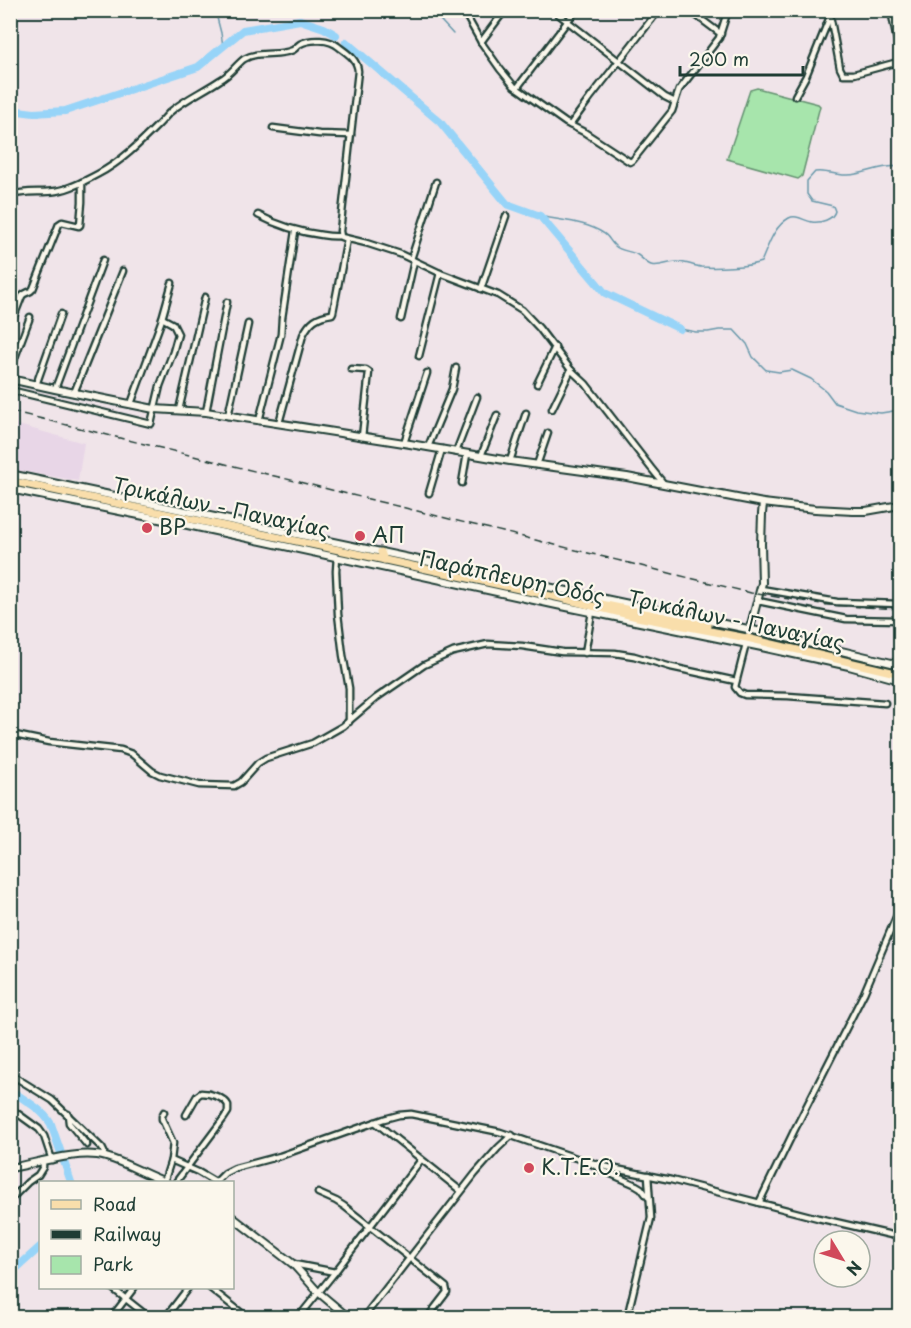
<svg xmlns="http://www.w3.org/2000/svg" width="911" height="1328" viewBox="0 0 911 1328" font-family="'Playpen Sans',sans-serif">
<rect width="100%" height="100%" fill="#f0e4e9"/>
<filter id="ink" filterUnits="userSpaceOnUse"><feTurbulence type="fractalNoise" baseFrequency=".0167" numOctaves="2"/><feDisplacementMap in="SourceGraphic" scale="12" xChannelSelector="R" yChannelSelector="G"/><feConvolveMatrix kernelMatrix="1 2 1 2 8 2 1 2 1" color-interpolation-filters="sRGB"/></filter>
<g filter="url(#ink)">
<polygon fill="#e8d6e7" points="11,423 84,443 78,481 11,469"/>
<polygon fill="#a7e5ac" stroke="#639170" stroke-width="1.5" points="757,88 818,104 820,106 802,176 798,179 727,159 750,90"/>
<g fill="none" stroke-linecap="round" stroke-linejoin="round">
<g stroke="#6798aa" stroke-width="1.5">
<polyline points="215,10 221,33 223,46"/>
<polyline points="356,10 360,12 364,10"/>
<polyline points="431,10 453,34"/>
<path d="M540,216C561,221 584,221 603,233C609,236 610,242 615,246C620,251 630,251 636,254C642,257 645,263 651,265C660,268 669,261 678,262C686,262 693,266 701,267C715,268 749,267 761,262C768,247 773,227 789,218C797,214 804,221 812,222C820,223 833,220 835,211L833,206L812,201L807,194V181L815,172C826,170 836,176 848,175C866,174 883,164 900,167"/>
<polyline points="680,329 696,332 708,332 719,330 734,330 747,344 753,357 766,370 779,372 792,370 811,379 826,391 835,403 856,410 871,412 881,413 900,410"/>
</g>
<g stroke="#97d4f8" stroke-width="8">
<polyline points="346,42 440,122 507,204 540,216 605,293 680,329"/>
<polyline points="10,110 34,113 65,111 198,67 243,30 300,20 324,28 336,35"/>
<path d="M10,1090C25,1100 42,1109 51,1124L71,1182"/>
<polyline points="10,1274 40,1247"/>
</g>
<g stroke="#1f3d34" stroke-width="9">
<g id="street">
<polyline points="463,10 481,42 500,69 514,86 566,123 584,132 630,162 633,160 672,111 679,90 719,38 728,10"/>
<polyline points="553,10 665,97 675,102"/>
<polyline points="689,10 721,34"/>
<polyline points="829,10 840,68 843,74 854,74 898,62"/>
<polyline points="891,10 897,41 900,79"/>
<polyline points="481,42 505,10"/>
<polyline points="517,88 576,10"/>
<polyline points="795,96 806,76 829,19"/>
<polyline points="570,125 590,98 659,10"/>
<polyline points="273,128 319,134 351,135"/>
<path d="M10,195C26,191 40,193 56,191C70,189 85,181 98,174C121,162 140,143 158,125C162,121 166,116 170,112C185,99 204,91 220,80C230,75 236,65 244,59C259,50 278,57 293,50C296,48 297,46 300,44C311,38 330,39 339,47C348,54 357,59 358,71L340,231L341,237L366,243L400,254L440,273L498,295L522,310L539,328L571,370L586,384L651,468L664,484"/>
<path d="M258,215C279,226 298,232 322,235C328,236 334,237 340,236"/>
<polyline points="411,259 436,182"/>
<polyline points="481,289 506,216"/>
<polyline points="401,319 414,261"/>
<path d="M10,327L22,296C25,292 30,293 33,289L59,224L62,222L79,226L80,225L82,202V182"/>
<polyline points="419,356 440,273"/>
<polyline points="351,369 366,370 369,372 362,437"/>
<polyline points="10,371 30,317"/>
<polyline points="537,384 555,347"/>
<polyline points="36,385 61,314"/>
<polyline points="55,389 103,260"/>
<polyline points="10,390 151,424 160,386 173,352 178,334 173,324 162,318"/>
<polyline points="74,393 123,271"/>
<polyline points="131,404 161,322 172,283"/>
<polyline points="552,409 571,370"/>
<polyline points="179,410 205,297"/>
<polyline points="206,412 227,302"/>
<polyline points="228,416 248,324"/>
<polyline points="259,421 281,334 282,318 295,231"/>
<path d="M279,423L303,335C310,321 317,316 332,314L333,312L347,239"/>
<polyline points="404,443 427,373"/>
<polyline points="428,447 452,389 456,368"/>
<polyline points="456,452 477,397"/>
<polyline points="481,456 497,415"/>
<polyline points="510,461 526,413"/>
<polyline points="537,465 548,433"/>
<polyline points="462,483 467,454"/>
<polyline points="429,493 442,449"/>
<polyline points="337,557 336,571 338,614 343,655 349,688 349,722"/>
<polyline points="761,589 837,602 900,604"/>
<polyline points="758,601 846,619 900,620"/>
<polyline points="746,644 735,687 740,693 745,695 788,696 885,703"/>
<polyline points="585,653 592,612"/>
<polyline points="10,734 49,742 121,750 132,754 152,771 160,775 199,785 234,786 241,782 258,763 266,758 313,743 343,726 376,698 424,665 453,652 488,644 522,646 562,652 615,653 634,656 671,667 736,681"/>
<polyline points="10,1074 52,1100 102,1148 104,1152 103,1156"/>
<polyline points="10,1108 39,1129 44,1136 52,1160"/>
<polyline points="164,1112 162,1116 162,1119 173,1143 171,1160 198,1172 215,1182"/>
<polyline points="68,1114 69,1123 87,1145"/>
<polyline points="375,1122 461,1191"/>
<polyline points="592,1164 604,1171 636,1185 641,1188 648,1197"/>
<polyline points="164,1182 171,1160"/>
<path d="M176,1182L224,1118L228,1112V1105C224,1097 209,1093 201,1093L197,1096L186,1115"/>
<polyline points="216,1182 225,1173 235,1168 280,1156 384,1119 399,1115 411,1114 500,1132 576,1158 611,1168 671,1180 818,1218 900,1237"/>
<polyline points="318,1193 336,1201 344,1206 446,1287 447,1292 427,1318"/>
<polyline points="10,1200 28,1182 38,1175 43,1167 43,1161"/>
<polyline points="759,1203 794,1131 864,993 900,908"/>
<polyline points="294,1264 335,1272"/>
<polyline points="112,1288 150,1318"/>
<polyline points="210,1288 248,1318"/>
<polyline points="111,1318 134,1288"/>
<polyline points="165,1318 188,1288"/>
<polyline points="298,1318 335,1272 421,1160"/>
<polyline points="363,1318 475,1174 498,1148 512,1135"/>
<polyline points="627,1318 651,1218 648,1175"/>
</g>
</g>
<g stroke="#1f3d34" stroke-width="10">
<g id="secondary">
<polyline points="10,379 55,389 154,409 206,412 404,443 510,461 627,477 763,503 815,509 853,511 866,511 900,505"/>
<polyline points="10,474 762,632 900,665"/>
<polyline points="10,489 169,521 557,605 757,646 849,666 900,680"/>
<polyline points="749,632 762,583 761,544 762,514 763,503"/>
<path d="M10,1168C38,1163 80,1149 106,1157C127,1163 146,1175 166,1182"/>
<polyline points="232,1217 293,1264 318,1292 349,1318"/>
</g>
</g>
<g stroke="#1f3d34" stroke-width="11">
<g id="primary">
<polyline points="10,481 339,550 565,599 637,617 747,638 900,674"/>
<polyline points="381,552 384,560"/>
<polyline points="601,604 708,626"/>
</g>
</g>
<use href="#street" stroke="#fbf7ec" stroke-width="4.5"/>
<use href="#secondary" stroke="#fbf7ec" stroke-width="6"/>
<use href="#primary" stroke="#f9deab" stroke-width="7"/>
<polyline stroke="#1f3d34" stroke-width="1.5" stroke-dasharray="9 4.5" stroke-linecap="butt" points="10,411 751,593 828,605 900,609"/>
</g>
</g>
<g fill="#d1495b" stroke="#fbf7ec" stroke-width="2">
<circle cx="147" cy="528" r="6"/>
<circle cx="360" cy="536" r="6"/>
<circle cx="529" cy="1168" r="6"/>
</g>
<g text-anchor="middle" stroke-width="4.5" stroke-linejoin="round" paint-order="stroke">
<g font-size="21" fill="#1f3d34" stroke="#fbf7ec">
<text transform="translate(221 508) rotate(12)" y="7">Τρικάλων - Παναγίας</text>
<text transform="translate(512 578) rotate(12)" y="7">Παράπλευρη Οδός</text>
<text transform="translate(736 621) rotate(12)" y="7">Τρικάλων - Παναγίας</text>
</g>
<g font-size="21" fill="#1f3d34" stroke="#fbf7ec" text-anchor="start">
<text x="159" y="535">BP</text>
<text x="372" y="543">ΑΠ</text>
<text x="541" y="1175">Κ.Τ.Ε.Ο.</text>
</g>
</g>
<rect width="911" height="1328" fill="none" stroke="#fbf7ec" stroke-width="36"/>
<rect x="18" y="18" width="875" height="1292" fill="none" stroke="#1f3d34" stroke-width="2" filter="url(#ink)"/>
<rect x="39" y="1181" width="195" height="108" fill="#fbf7ec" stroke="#a3ada2" stroke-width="1.5"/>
<rect x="51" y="1200" width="30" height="9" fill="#f9deab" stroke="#a3ada2" stroke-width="1.5"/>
<text x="93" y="1211" font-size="18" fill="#1f3d34">Road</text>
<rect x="51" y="1230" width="30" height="9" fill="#1f3d34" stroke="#a3ada2" stroke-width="1.5"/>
<text x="93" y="1241" font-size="18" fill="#1f3d34">Railway</text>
<rect x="51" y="1256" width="30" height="18" fill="#a7e5ac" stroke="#a3ada2" stroke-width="1.5"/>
<text x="93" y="1271" font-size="18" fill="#1f3d34">Park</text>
<g transform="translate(842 1259) rotate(128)"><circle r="28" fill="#fbf7ec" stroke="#a3ada2" stroke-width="1.5"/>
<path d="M0-4.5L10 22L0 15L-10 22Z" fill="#d1495b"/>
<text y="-9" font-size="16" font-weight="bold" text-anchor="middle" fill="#1f3d34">N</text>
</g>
<path d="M680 66v9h123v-9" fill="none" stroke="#1f3d34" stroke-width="3"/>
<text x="689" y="66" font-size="18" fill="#1f3d34" stroke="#fbf7ec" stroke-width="4.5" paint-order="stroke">200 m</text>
</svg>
